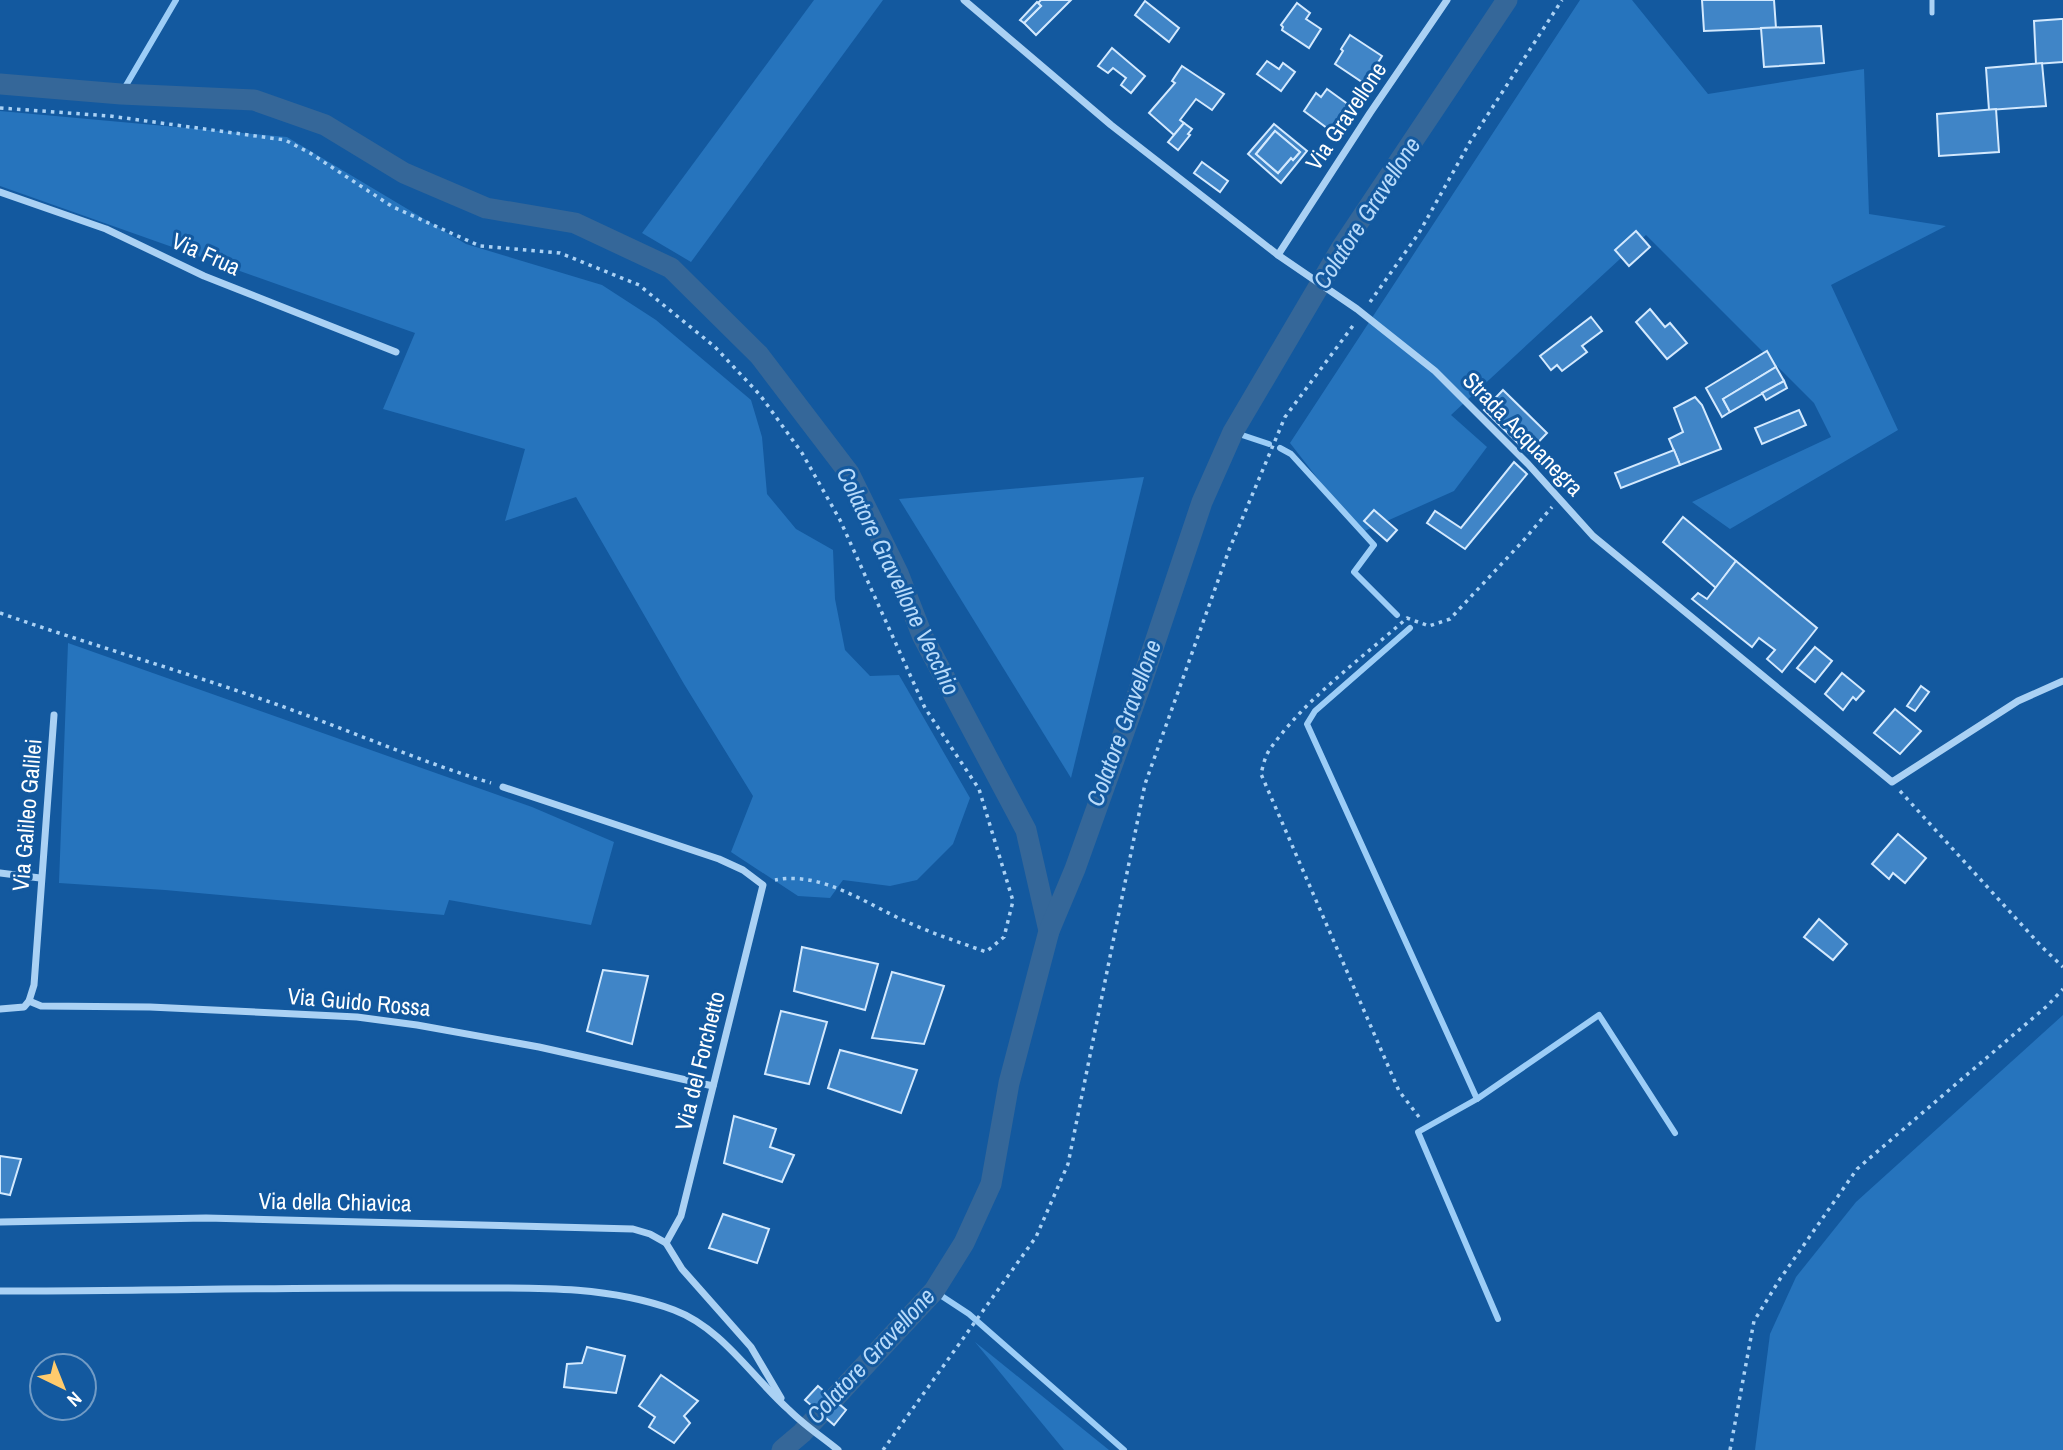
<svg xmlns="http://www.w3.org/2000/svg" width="2063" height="1450" viewBox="0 0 2063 1450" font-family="'Archivo Narrow',sans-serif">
<rect width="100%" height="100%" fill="#13599f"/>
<g fill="#2674bd">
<polygon points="814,0 883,0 691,262 642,233"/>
<polygon points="1580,0 1632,0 1708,94 1864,69 1869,214 1946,226 1831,285 1898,430 1730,529 1692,502 1831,437 1814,403 1646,235 1451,415 1487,447 1454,491 1360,533 1290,443"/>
<polygon points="0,111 287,137 466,244 602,285 656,320 751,400 762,437 767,494 796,529 833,550 835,599 845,650 870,676 899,675 970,798 953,844 917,880 890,886 843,880 830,898 798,896 731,852 753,796 684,684 576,497 505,521 525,449 383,409 415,333 0,186"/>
<polygon points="1144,477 1071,778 899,499"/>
<polygon points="68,643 532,807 614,842 591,925 449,900 444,915 165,890 59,883"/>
<polygon points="2063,1015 2063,1450 1755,1450 1770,1334 1796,1277 1856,1202"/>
<polygon points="975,1342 1109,1450 1064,1450"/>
</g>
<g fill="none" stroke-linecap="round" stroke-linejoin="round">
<g stroke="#9ccdf7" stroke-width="6">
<polyline points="121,94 176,0"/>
<polyline points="1233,432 1269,444"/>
<polyline points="1280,448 1291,454 1374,545 1354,572 1397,615"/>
<polyline points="1410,628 1315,711 1307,724 1477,1099"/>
<polyline points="934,1291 969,1314 1124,1450"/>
<polyline points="1498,1319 1418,1132 1477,1099 1599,1015 1675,1133"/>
</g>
<g stroke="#356799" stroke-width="21">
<polyline points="0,84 121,94 254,100 325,125 404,173 486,208 575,223 671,268 759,355 849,473 898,573 922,635 1026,830 1049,931"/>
<polyline points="782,1450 802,1433 934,1291 964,1243 991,1184 1009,1083 1049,931 1075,869 1139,690 1202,502 1233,432 1342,247 1507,0"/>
</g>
</g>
<g fill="#4085c7" stroke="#d3e9fe" stroke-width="2" fill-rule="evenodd">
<polygon points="1041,0 1071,0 1036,35 1024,23 1041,6 1038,3"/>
<polygon points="1702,0 1774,0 1776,28 1704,31"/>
<polygon points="1145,1 1179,28 1169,42 1135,15"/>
<polygon points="1037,2 1041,6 1024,23 1020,20"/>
<polygon points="1297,3 1310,13 1306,19 1321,29 1309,48 1282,30 1283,27 1281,25"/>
<polygon points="2061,19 2063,19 2063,62 2036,64 2034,21"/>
<polygon points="1821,26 1824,63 1764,67 1761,28"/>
<polygon points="1350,35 1382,56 1365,84 1335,64 1343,51 1341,49"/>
<polygon points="1112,48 1145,76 1131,93 1121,85 1126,78 1113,68 1108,73 1098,66"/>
<polygon points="1267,61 1279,69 1283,63 1295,72 1281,91 1257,74"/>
<polygon points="2042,63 2046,106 1989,110 1986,68"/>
<polygon points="1182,66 1224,94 1212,110 1196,99 1180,120 1184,123 1174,135 1149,113 1175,83 1172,81"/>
<polygon points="1327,89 1349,105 1331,131 1304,111 1316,93 1321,97"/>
<polygon points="1996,109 1999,152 1939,156 1937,114"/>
<polygon points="1184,123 1192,129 1188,134 1190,135 1178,150 1168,142"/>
<path d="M1274,124L1307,151L1281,183L1248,154ZM1275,131L1300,152L1293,160L1291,158L1278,173L1256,154Z"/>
<polygon points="1275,131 1300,152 1293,160 1291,158 1278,173 1256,154"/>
<polygon points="1202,162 1228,181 1220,192 1194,173"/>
<polygon points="1636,231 1650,247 1629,266 1615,250"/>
<polygon points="1650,309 1665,327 1670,323 1687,343 1667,359 1636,322"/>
<polygon points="1591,317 1602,331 1582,346 1587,352 1562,371 1557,365 1551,370 1540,356"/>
<polygon points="1767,351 1776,367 1723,399 1730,412 1722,417 1706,388"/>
<polygon points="1776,367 1784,381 1730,412 1723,399"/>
<polygon points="1784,381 1787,388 1766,400 1762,393"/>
<polygon points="1503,390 1547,433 1528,453 1484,410"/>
<polygon points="1695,397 1702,405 1721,449 1680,465 1669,439 1683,432 1674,408"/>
<polygon points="1799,410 1806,425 1762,444 1755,428"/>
<polygon points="1674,450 1680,465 1621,488 1615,473"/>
<polygon points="1514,462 1527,474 1465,549 1427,523 1435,511 1461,528"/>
<polygon points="1374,510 1397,530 1387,541 1364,521"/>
<polygon points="1683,517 1736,561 1716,588 1663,542"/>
<polygon points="1736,561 1817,628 1782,672 1767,659 1775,650 1759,638 1752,647 1692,599 1698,593 1707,599"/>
<polygon points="1815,647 1832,661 1815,682 1797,668"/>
<polygon points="1842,673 1864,691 1856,700 1853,697 1843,710 1825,694"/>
<polygon points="1921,686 1929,692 1915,711 1907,706"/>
<polygon points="1895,709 1921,731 1900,754 1874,733"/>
<polygon points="1898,834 1926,858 1905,883 1893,873 1889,879 1872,864"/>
<polygon points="1819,919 1847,944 1833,960 1804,937"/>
<polygon points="802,947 878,964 865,1010 794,991"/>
<polygon points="603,970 648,976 632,1044 587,1031"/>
<polygon points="892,972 944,986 924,1044 872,1038"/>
<polygon points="781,1011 827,1022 809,1084 765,1074"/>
<polygon points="840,1050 917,1070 901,1113 828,1088"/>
<polygon points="734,1116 776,1129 770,1147 794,1155 782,1182 724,1163"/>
<polygon points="0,1156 21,1159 10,1195 0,1193"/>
<polygon points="723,1214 769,1229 757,1263 709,1248"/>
<polygon points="587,1347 625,1356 616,1393 564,1387 567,1364 582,1363"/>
<polygon points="661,1375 698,1401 684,1416 690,1423 674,1443 649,1427 655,1417 639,1406"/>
<polygon points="818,1386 846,1410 834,1425 805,1400"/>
</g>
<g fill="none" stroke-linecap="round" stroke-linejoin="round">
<g stroke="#aad1f4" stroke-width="3.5" stroke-dasharray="3.5 5" stroke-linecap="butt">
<path d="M0,108L110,116L285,140L310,153L393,207L480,246L560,253L639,285L715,347L760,395L802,453L840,520L925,708L979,789L1013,901L1004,937L986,952C959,942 931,933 905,921C865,903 821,871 775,880"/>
<polyline points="1370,302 1419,233 1470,142 1562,0"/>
<path d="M0,613C88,644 179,670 267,701C342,727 415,760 491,783"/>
<polyline points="1900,791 2042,947 2063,967"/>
<path d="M1419,1117L1399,1091L1261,774C1263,766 1265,756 1270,749C1306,698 1361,659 1407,618L1429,626L1450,619L1523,541L1552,507"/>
<polyline points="883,1450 1036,1237 1068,1164 1145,784 1229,550 1285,417 1355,323"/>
<polyline points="1730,1450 1754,1321 1780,1279 1857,1169 2047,1006 2063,989"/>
</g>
<polyline stroke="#aad1f4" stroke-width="5" points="1932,13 1932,0"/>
<g stroke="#aad1f4" stroke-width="7">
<polyline points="964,0 1111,125 1278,255 1357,309 1435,371 1528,464 1593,536 1892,782 2018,701 2063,681"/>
<polyline points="0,192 106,229 204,276 396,352"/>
<polyline points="1278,255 1370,113 1447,0"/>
<polyline points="503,787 719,859 743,870 763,885 681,1216 666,1243"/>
<polyline points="0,873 40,878"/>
<polyline points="29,1001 41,1006 150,1007 357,1017 417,1025 539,1047 713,1086"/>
<polyline points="0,1009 24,1007 29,1001 34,985 54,715"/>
<polyline points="0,1222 206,1218 633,1229 650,1234 666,1243 682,1269 751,1347 781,1398"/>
<path d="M0,1291C144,1291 289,1287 433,1288C513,1289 598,1282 674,1310C722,1328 752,1377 789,1410C804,1425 822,1437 838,1450"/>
</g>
</g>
<g text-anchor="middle" stroke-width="6" stroke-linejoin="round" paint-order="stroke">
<g font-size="23" fill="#fff" stroke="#13599f">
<text transform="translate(1346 116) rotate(-56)" y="8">Via Gravellone</text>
<text transform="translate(206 254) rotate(24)" y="8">Via Frua</text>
<text transform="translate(1523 434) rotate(46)" y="8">Strada Acquanegra</text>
<text transform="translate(27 815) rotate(-85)" y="8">Via Galileo Galilei</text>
<text transform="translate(359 1002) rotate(5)" y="8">Via Guido Rossa</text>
<text transform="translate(700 1061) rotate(-76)" y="8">Via del Forchetto</text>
<text transform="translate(335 1202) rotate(1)" y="8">Via della Chiavica</text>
</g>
<g font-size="24" font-style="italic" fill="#b7dafa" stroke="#13599f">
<text transform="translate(1367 213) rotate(-57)" y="8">Colatore Gravellone</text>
<text transform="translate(898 581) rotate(64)" y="8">Colatore Gravellone Vecchio</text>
<text transform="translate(1124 723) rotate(-70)" y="8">Colatore Gravellone</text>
<text transform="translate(871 1356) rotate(-47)" y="8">Colatore Gravellone</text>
</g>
</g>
<g transform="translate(63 1387) rotate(137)"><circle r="33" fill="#13599f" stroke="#719bc5" stroke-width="2"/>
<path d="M0-5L12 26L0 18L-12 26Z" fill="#ffcb6d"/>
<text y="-10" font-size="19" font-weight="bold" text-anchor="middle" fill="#ffffff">N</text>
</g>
</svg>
